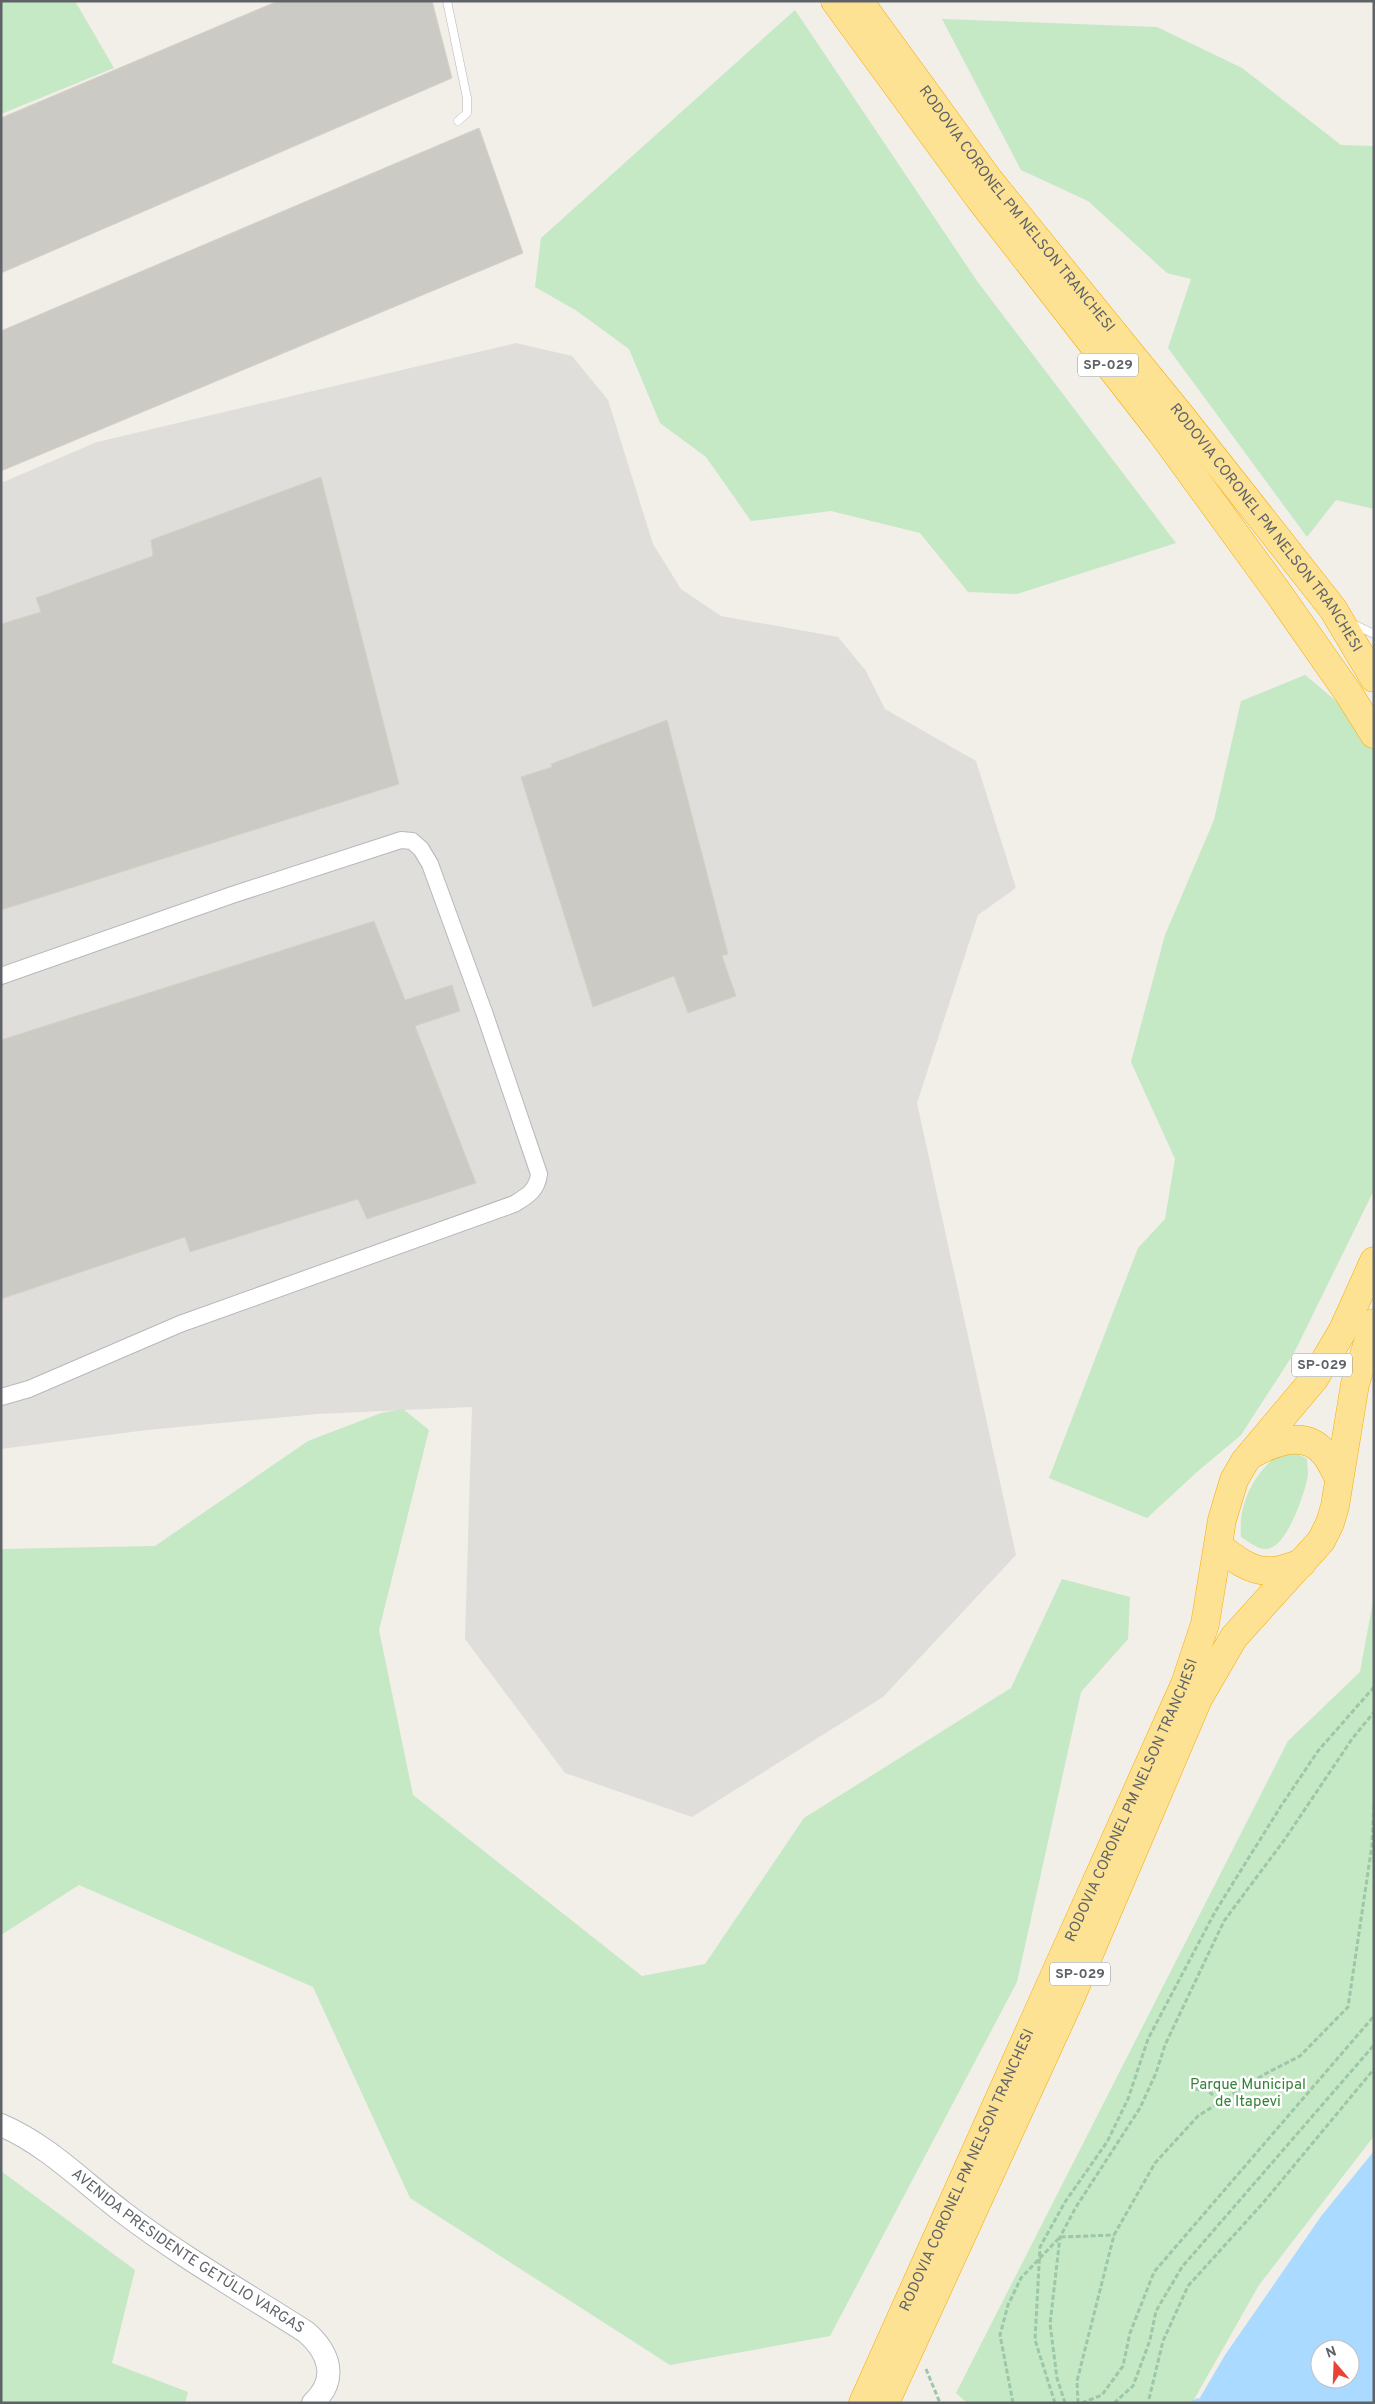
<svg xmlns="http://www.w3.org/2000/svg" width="1375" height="2404" viewBox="0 0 1375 2404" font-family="Overpass,sans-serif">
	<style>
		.industrial { fill: #e0deda }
		.green { fill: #c5e8c5 }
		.water { fill: #aadaff; fill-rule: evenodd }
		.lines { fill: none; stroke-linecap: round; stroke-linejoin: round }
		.stream { stroke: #aadaff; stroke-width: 5.5 }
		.building { fill: #cccac5; stroke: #d6d1c6 }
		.lane-casing { stroke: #b5b8bc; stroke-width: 9 }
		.street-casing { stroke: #b5b8bc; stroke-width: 18 }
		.secondary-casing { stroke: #b6babf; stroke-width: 24 }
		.highway-casing { stroke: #f9ab00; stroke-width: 29 }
		.path { stroke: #9cc7a9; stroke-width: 3; stroke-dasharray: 5 2.5; stroke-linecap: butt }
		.lane { stroke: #fff; stroke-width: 8 }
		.street { stroke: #fff; stroke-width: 16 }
		.secondary { stroke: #fff; stroke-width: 22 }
		.highway { stroke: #fde293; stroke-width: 28 }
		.labels { text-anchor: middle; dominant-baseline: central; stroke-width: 5; stroke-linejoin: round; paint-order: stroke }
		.shield { fill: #fff; stroke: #8f9295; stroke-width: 1 }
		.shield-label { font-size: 14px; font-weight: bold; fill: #5f6368 }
		.street-label { font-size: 15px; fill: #5f6368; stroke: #fff }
		.park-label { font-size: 15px; fill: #348238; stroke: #fff }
	</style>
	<rect width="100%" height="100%" fill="#f1efe8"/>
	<path class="industrial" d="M516 343 572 356 608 400 653 544 681 589 721 616 838 637 866 671 885 709 976 761 1016 888 978 915 917 1103 1016 1555 883 1697 692 1817 565 1773 465 1639 472 1407 317 1414 147 1430 1 1449V483L97 442Z"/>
	<path class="green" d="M1 1H75L114 68 1 114Z
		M795 10 977 281 1176 543 1017 594 968 592 920 533 831 511 751 521 706 457 660 423 629 349 577 311 535 287 541 238Z
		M942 19 1157 27 1242 68 1341 145 1374 146V509L1336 500 1307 537 1168 348 1191 279 1167 273 1088 201 1021 170Z
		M1305 675 1365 725 1374 745V1190L1294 1353 1241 1435 1197 1472 1147 1518 1049 1478 1138 1248 1165 1219 1175 1159 1131 1062 1165 935 1214 820 1241 701Z
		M403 1409 429 1430 379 1630 413 1795 642 1976 705 1964 804 1818 1011 1688 1062 1579 1130 1597 1128 1639 1081 1692 1017 1982 830 2336 670 2365 410 2198 313 1987 79 1885 1 1935V1549L155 1546 308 1441 381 1413Z
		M1283 1451 1296 1453 1307 1459C1307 1464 1308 1470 1308 1475 1305 1492 1287 1550 1265 1549 1256 1548 1249 1542 1241 1537 1238 1502 1255 1471 1283 1451Z
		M1374 1596V2136L1259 2285 1192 2403H967L956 2393 1288 1741 1360 1672Z
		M1 2171 135 2270 112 2363 188 2392 185 2403H1Z"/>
	<path class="water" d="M1374 2151V2403H1200L1198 2401 1225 2355 1322 2215ZM1320 2349H1350V2379H1320Z"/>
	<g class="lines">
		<path class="stream" d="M1194 2403 1198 2401"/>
	</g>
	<path class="building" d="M278 1H432L452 78 1 273V118Z
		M479 128 523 253 1 471V331Z
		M321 477 399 784 1 910V624L41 612 36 598 153 556 151 540Z
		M667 720 728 954 722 956 736 996 688 1013 674 976 593 1007 521 777 552 767 551 764Z
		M374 921 405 1000 452 985 460 1011 415 1026 476 1183 367 1219 358 1199 190 1252 185 1237 1 1299V1040Z"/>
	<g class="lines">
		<defs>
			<path id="lane" d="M447 1 467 98V113L458 121
				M1351 623 1374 634"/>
			<path id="street" d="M1 976 232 895 401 840 412 841 421 849 430 864 484 1012 539 1174C537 1191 527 1196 514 1204L180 1324 29 1389 1 1397"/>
			<g id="secondary">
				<path id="s1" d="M1 2125C48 2145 84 2183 124 2213 182 2257 245 2293 306 2332 329 2352 339 2379 313 2403"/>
			</g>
			<g id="highway">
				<path d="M835 1 979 198 1161 432 1279 594 1349 694 1374 734"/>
				<path id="s2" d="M859 1 989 180 1181 416 1333 609 1374 678"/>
				<path d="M1254 1453C1276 1441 1306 1430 1325 1454 1331 1461 1334 1470 1339 1478"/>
				<path d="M1219 1546C1233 1558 1251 1572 1271 1571 1281 1571 1292 1566 1302 1563"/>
				<path id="s3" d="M863 2403 1185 1684 1205 1624 1222 1520 1234 1480 1245 1461 1314 1379 1343 1330 1374 1261"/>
				<path d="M885 2403 1070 1999 1198 1699 1234 1637 1321 1541 1330 1523 1335 1506 1355 1384 1374 1323"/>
			</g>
		</defs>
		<use href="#lane" class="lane-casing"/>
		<use href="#street" class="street-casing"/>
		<use href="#secondary" class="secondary-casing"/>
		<use href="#highway" class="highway-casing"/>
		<path class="path" d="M1195 2089 1207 2090 1221 2102
			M926 2369 940 2403
			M1149 2399 1163 2341 1188 2286 1263 2203 1374 2069
			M1013 2403 1000 2335 1008 2305 1021 2278 1060 2237 1114 2235
			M1055 2403 1035 2340 1040 2247 1065 2202 1107 2142 1128 2099 1148 2039 1215 1912 1281 1806 1318 1751 1374 1687
			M1065 2403 1057 2378 1050 2324 1060 2237 1076 2207 1140 2108 1156 2073 1165 2045 1224 1921 1285 1839 1352 1739 1374 1712
			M1078 2403 1077 2381 1114 2235 1155 2163 1198 2116 1265 2074 1300 2056 1348 2007 1372 1845 1374 1802
			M1082 2403 1102 2395 1123 2366 1130 2333 1154 2272 1374 2016
			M1114 2403 1133 2386 1150 2340 1156 2311 1182 2267 1374 2045"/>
		<use href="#lane" class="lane"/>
		<use href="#street" class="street"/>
		<use href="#secondary" class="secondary"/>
		<use href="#highway" class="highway"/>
	</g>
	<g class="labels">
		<g class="shield">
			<rect x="1078" y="353.5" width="60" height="23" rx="4"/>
			<rect x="1292" y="1353.5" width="60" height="23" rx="4"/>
			<rect x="1050" y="1962.5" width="60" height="23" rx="4"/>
		</g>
		<g class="shield-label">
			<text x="1108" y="365">SP-029</text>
			<text x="1322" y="1365">SP-029</text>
			<text x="1080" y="1974">SP-029</text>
		</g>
		<g class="street-label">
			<text stroke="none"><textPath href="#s2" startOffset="261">RODOVIA CORONEL PM NELSON TRANCHESI</textPath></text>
			<text stroke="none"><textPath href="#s2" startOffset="666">RODOVIA CORONEL PM NELSON TRANCHESI</textPath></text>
			<text stroke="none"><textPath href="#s3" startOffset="660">RODOVIA CORONEL PM NELSON TRANCHESI</textPath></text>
			<text stroke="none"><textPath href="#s3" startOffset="255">RODOVIA CORONEL PM NELSON TRANCHESI</textPath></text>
			<text stroke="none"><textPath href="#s1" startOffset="226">AVENIDA PRESIDENTE GETÚLIO VARGAS</textPath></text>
		</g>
		<g class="park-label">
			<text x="1248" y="2085">Parque Municipal<tspan x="1248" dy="17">de Itapevi</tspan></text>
		</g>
	</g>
	<rect width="1375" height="2404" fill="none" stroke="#5f6368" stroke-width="5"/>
	<g transform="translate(1335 2364) rotate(341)"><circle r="24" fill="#ffffff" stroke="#bfc1c3"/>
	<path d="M0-4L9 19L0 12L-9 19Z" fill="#ea4335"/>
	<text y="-8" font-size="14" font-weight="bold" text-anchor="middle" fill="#5f6368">N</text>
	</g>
</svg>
